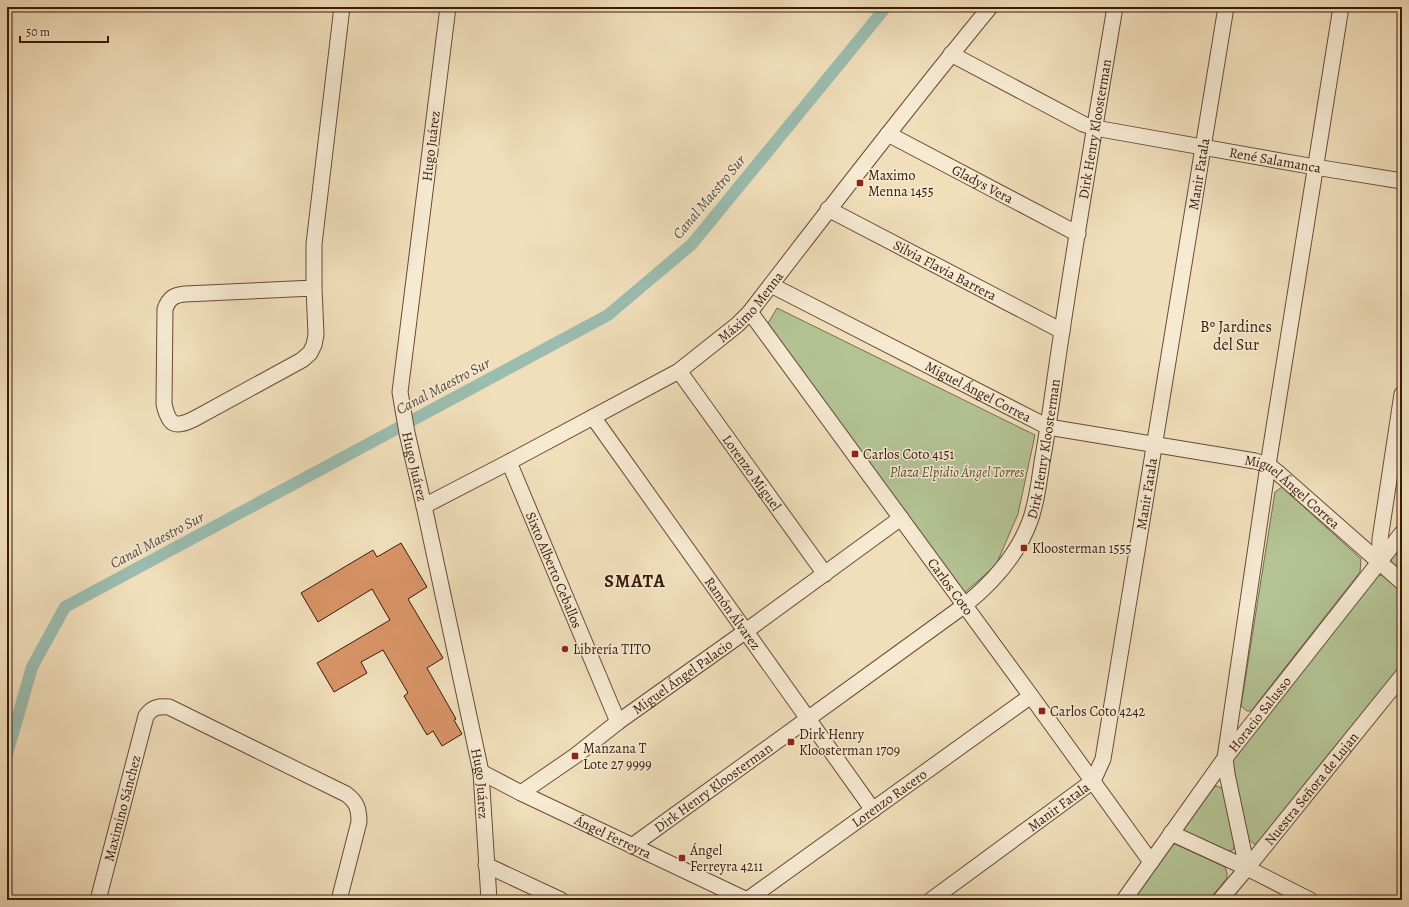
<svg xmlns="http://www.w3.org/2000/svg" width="1409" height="907" viewBox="0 0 1409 907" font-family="Alegreya,serif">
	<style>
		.green { fill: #b4c395; stroke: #766e50 }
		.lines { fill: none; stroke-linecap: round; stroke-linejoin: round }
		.canal { stroke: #9bbdb0; stroke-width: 12 }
		.building { fill: #d89467; stroke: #391a0a }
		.minor-casing { stroke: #674b36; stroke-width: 17 }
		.minor { stroke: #f6ead3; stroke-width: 15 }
		.poi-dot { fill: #8f2418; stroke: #f6ead3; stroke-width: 1.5 }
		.labels { text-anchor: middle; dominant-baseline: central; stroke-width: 3; stroke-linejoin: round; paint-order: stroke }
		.street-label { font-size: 14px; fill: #391a0a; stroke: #f6ead3 }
		.poi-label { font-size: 14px; fill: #391a0a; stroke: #f6ead3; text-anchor: start }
		.park-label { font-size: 14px; font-style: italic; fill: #5e4d34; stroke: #f6ead3 }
		.water-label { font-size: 15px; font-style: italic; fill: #564b3c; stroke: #f6ead3 }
		.quarter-label { font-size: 16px; fill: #391a0a; stroke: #f6ead3 }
		.district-label { font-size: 18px; font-weight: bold; letter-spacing: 1px; fill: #391a0a; stroke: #f6ead3 }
	</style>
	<rect width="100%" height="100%" fill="#f1dfbb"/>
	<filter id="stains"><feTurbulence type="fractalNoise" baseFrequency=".005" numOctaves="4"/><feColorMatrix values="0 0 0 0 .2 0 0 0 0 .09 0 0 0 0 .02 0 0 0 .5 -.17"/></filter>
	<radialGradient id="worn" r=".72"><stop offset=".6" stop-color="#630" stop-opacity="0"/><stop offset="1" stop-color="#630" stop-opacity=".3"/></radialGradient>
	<path class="green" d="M777 308 1035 435 1018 514 996 565 962 595 767 325Z
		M1282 487 1361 559 1360 572 1251 711H1247L1241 706 1275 492Z
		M1402 493V523L1398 529Z
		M1402 540V573L1391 562V555Z
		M1381 575 1386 576 1402 590V667L1263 842 1254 844 1248 839 1231 765 1232 758 1374 577Z
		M1217 786 1224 789 1236 842 1233 850 1225 853 1185 835 1182 830 1210 788Z
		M1170 844H1175L1225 867 1227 873V878L1209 900H1129Z"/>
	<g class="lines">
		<path class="canal" d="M7 754 32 667 65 607 608 315 692 244 886 7"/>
	</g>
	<path class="building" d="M401 543 427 587 408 599 443 658 427 668 456 719 454 720 462 734 442 746 433 731 427 735 404 696 408 693 383 650 361 662 367 673 334 692 317 663 390 620 372 589 318 622 301 593 373 550 377 557Z"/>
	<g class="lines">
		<defs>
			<g id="minor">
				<path id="s1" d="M448 7 400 392 407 433 424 506 481 772 489 900"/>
				<path id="s2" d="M951 54 1083 124 1095 128 1315 167 1402 181"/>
				<path id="s3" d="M888 134 1078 234"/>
				<path id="s4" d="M828 209 1062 331"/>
				<path id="s5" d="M771 285 1048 427 1255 461 1268 465 1277 472 1402 582"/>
				<path d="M314 288 185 294C174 295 169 298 165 309L164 404C169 426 175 428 194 419L302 360 310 353 314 345 316 335 314 288V244L342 7"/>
				<path id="s6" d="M750 312 1031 696 1151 862"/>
				<path id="s7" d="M679 371 825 574"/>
				<path id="s8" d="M593 417 873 810"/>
				<path id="s9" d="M509 462 618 722"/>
				<path id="s10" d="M424 506 509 462 679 371 737 325 750 312C829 209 908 107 990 7"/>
				<path d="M1379 562 1380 539 1402 394"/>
				<path id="s11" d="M481 772 521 793 747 900"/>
				<path id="s12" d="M521 793 575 756 618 722 746 631 901 518"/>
				<path d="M1171 833 1247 868 1310 900"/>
				<path id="s13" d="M632 846 965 605C992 583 1018 554 1030 521 1037 502 1039 482 1042 462 1050 419 1055 375 1062 331 1078 223 1097 115 1115 7"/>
				<path d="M486 865 561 900"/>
				<path d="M1247 868 1227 774 1225 758 1268 465 1341 7"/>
				<path id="s14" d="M98 900 146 716C152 707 159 706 169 707L346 794C357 802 359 809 359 822L339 900"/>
				<path id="s15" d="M747 900 1031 696"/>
				<path id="s16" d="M931 900 1093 781 1103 759 1226 7"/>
				<path id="s17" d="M1124 900 1225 758 1402 533"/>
				<path id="s18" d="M1220 900 1247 868 1402 676"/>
			</g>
		</defs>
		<use href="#minor" class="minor-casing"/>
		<use href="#minor" class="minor"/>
	</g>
	<g class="poi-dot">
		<rect x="856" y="179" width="8" height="8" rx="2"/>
		<rect x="851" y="450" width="8" height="8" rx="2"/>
		<rect x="1020" y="544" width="8" height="8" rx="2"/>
		<circle cx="565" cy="649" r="4"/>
		<rect x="1038" y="707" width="8" height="8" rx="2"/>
		<rect x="787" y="738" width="8" height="8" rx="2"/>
		<rect x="571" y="752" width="8" height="8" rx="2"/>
		<rect x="678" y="854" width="8" height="8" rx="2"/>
	</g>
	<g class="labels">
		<g class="street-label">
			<text stroke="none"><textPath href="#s13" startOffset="916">Dirk Henry Kloosterman</textPath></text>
			<text transform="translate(431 146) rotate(-83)">Hugo Juárez</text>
			<text stroke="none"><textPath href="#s2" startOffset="345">René Salamanca</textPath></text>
			<text stroke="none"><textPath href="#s16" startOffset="818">Manir Fatala</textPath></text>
			<text stroke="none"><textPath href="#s3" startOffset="107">Gladys Vera</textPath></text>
			<text stroke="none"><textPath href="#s4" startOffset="132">Silvia Flavia Barrera</textPath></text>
			<text stroke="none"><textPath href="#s10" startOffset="385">Máximo Menna</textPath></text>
			<text stroke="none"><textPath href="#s5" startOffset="233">Miguel Ángel Correa</textPath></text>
			<text stroke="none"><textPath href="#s13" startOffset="592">Dirk Henry Kloosterman</textPath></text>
			<text stroke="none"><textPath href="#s1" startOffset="464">Hugo Juárez</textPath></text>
			<text stroke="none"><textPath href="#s7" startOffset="125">Lorenzo Miguel</textPath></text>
			<text stroke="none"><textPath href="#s16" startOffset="494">Manir Fatala</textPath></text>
			<text stroke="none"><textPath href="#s5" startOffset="569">Miguel Ángel Correa</textPath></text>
			<text stroke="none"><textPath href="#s9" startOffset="117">Sixto Alberto Ceballos</textPath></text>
			<text stroke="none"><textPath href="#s6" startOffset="340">Carlos Coto</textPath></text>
			<text stroke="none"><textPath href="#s8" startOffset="241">Ramón Álvarez</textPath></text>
			<text stroke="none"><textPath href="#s12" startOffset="199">Miguel Ángel Palacio</textPath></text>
			<text stroke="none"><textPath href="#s17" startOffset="230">Horacio Salusso</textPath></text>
			<text stroke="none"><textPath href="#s1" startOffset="788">Hugo Juárez</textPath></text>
			<text stroke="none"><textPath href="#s13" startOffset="100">Dirk Henry Kloosterman</textPath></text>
			<text stroke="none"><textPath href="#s18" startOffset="144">Nuestra Señora de Lujan</textPath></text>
			<text stroke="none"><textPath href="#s15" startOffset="175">Lorenzo Racero</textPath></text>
			<text stroke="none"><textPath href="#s16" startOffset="158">Manir Fatala</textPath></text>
			<text stroke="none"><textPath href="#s14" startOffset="95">Maximino Sánchez</textPath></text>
			<text stroke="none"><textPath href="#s11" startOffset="147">Ángel Ferreyra</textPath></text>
		</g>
		<g class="poi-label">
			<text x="868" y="175">Maximo<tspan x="868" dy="16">Menna 1455</tspan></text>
			<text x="863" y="454">Carlos Coto 4151</text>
			<text x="1032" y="548">Kloosterman 1555</text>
			<text x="573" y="649">Librería TITO</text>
			<text x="1050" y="711">Carlos Coto 4242</text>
			<text x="799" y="734">Dirk Henry<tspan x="799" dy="16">Kloosterman 1709</tspan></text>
			<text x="583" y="748">Manzana T<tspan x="583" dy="16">Lote 27 9999</tspan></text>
			<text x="690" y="850">Ángel<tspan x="690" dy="16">Ferreyra 4211</tspan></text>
		</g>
		<g class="park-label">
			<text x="957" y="472">Plaza Elpidio Ángel Torres</text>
		</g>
		<g class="water-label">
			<text transform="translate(709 197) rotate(-50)">Canal Maestro Sur</text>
			<text transform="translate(443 386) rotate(-28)">Canal Maestro Sur</text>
			<text transform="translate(157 540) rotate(-28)">Canal Maestro Sur</text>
		</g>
		<g class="quarter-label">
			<text x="1236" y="327">Bº Jardines<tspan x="1236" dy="18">del Sur</tspan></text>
		</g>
		<g class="district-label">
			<text x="635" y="581">SMATA</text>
		</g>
	</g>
	<rect width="1409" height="907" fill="none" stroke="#f1dfbb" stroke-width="24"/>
	<rect x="8" y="8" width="1393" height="891" fill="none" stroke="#391a0a" stroke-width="2"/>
	<rect x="12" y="12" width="1385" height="883" fill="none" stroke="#391a0a"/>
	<path d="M20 36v6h88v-6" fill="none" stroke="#391a0a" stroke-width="2"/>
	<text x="26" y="36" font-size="12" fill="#391a0a" stroke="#f6ead3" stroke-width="3" paint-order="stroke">50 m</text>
	<rect width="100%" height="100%" filter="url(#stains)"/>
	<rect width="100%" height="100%" fill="url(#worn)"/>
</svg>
